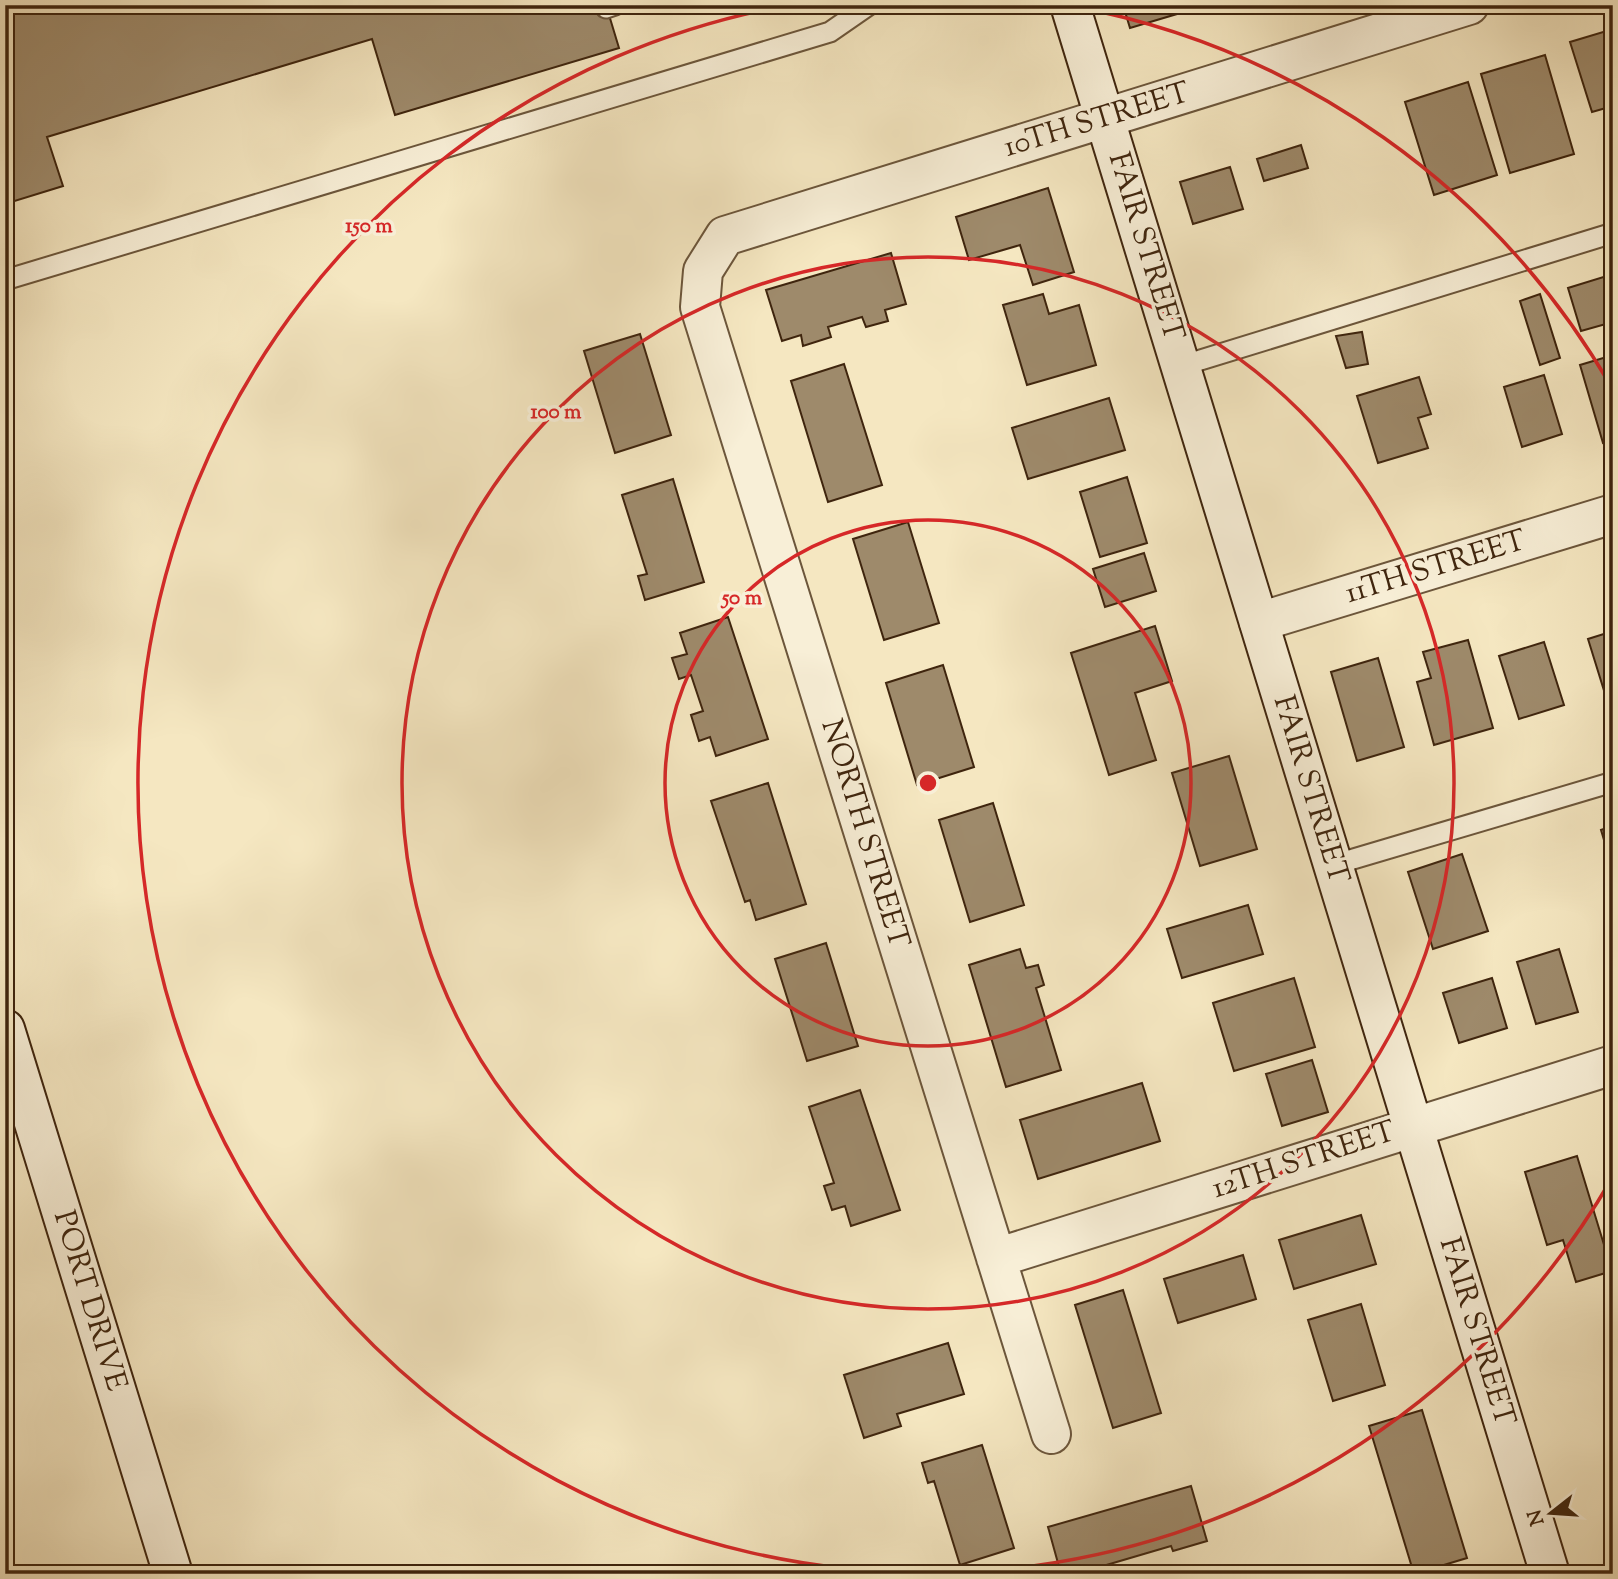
<svg xmlns="http://www.w3.org/2000/svg" width="1618" height="1579" viewBox="0 0 1618 1579" font-family="'Sorts Mill Goudy',serif">
	<style>
		.building { fill: #9e8a6b; stroke: #3f250e; stroke-width: 2 }
		.lines { fill: none; stroke-linecap: round; stroke-linejoin: round }
		.lane-casing { stroke: #6c563b; stroke-width: 23 }
		.street-casing { stroke: #6c563b; stroke-width: 42 }
		.secondary-casing { stroke: #3f250e; stroke-width: 42 }
		.lane { stroke: #f8efd7; stroke-width: 19 }
		.street { stroke: #f8efd7; stroke-width: 38 }
		.secondary { stroke: #f8efd7; stroke-width: 38 }
		.ring { fill: none; stroke: #d62828; stroke-width: 3.5 }
		.labels { text-anchor: middle; dominant-baseline: central; stroke-width: 7; stroke-linejoin: round; paint-order: stroke }
		.street-label { font-size: 30px; fill: #3f250e; stroke: #f8efd7 }
		.centre { fill: #d62828; stroke: #f8efd7; stroke-width: 3.5 }
		.ring-label { font-size: 21px; text-anchor: middle; font-weight: bold; fill: #d62828; stroke: #f8efd7; stroke-width: 7; stroke-linejoin: round; paint-order: stroke }
	</style>
	<rect width="100%" height="100%" fill="#f5e7c1"/>
	<filter id="stains"><feTurbulence type="fractalNoise" baseFrequency=".00286" numOctaves="4"/><feColorMatrix values="0 0 0 0 .2 0 0 0 0 .09 0 0 0 0 .02 0 0 0 .5 -.17"/></filter>
	<radialGradient id="worn" r=".72"><stop offset=".6" stop-color="#630" stop-opacity="0"/><stop offset="1" stop-color="#630" stop-opacity=".3"/></radialGradient>
	<path class="building" d="M5 5H606L619 48 395 115 372 39 47 137 63 186 5 204Z
		M1123 5H1174L1177 14 1130 28Z
		M1613 29V106L1592 112 1570 42Z
		M1545 55 1574 154 1510 173 1481 74Z
		M1468 82 1497 175 1434 195 1405 102Z
		M1301 145 1308 168 1264 181 1257 159Z
		M1230 167 1243 209 1193 224 1180 182Z
		M1048 188 1074 272 1033 285 1020 245 969 260 956 217Z
		M891 253 906 304 885 310 888 321 866 327 862 317 828 327 831 337 803 346 801 335 782 341 766 290Z
		M1613 274V322L1581 331 1568 288Z
		M1043 294 1049 314 1079 305 1096 365 1027 385 1003 305Z
		M1540 294 1560 358 1540 365 1520 301Z
		M1362 332 1368 364 1346 368 1336 336Z
		M640 334 671 435 615 453 584 351Z
		M1613 355V440L1603 443 1580 365Z
		M844 364 882 485 828 502 791 381Z
		M1544 375 1562 434 1522 447 1504 387Z
		M1419 377 1431 414 1418 418 1428 448 1378 463 1357 396Z
		M1109 398 1125 450 1028 479 1012 428Z
		M1127 477 1147 543 1100 557 1080 492Z
		M673 479 704 582 645 600 638 576 647 574 622 495Z
		M908 522 939 623 884 640 853 539Z
		M1144 553 1156 591 1105 607 1093 569Z
		M728 617 768 739 716 756 710 737 699 741 691 715 703 711 691 675 679 679 672 658 687 654 680 633Z
		M1155 626 1172 681 1135 693 1156 760 1109 775 1071 653Z
		M1613 631V695L1606 697 1588 639Z
		M1468 640 1493 728 1434 745 1417 682 1431 678 1423 652Z
		M1544 642 1564 705 1519 719 1499 656Z
		M1378 658 1404 747 1357 761 1331 672Z
		M943 665 974 767 917 785 886 683Z
		M1229 756 1257 849 1200 866 1172 773Z
		M768 783 806 904 756 920 750 900 745 902 711 801Z
		M993 803 1024 905 970 922 939 820Z
		M1613 826V867H1612L1601 830Z
		M1462 854 1488 931 1433 949 1408 872Z
		M1248 905 1263 954 1182 978 1167 929Z
		M826 943 858 1046 807 1061 775 959Z
		M1613 946V970L1606 948Z
		M1020 949 1026 968 1038 965 1044 985 1036 988 1061 1070 1006 1087 969 965Z
		M1559 949 1578 1012 1536 1024 1517 962Z
		M1294 978 1315 1047 1234 1071 1213 1003Z
		M1492 978 1507 1028 1459 1043 1443 993Z
		M1312 1060 1328 1112 1282 1126 1266 1074Z
		M1142 1083 1160 1141 1038 1179 1020 1120Z
		M860 1090 900 1210 851 1226 845 1206 832 1210 824 1186 834 1183 809 1107Z
		M1577 1156 1612 1271 1576 1282 1563 1240 1547 1245 1525 1172Z
		M1361 1215 1376 1264 1294 1289 1279 1240Z
		M1243 1255 1256 1299 1178 1323 1164 1279Z
		M1123 1290 1161 1413 1113 1428 1075 1305Z
		M1361 1304 1385 1385 1333 1401 1308 1320Z
		M948 1343 964 1394 897 1414 901 1426 864 1438 844 1375Z
		M1422 1410 1467 1558 1414 1574 1369 1426Z
		M982 1445 1014 1548 960 1565 934 1481 928 1483 922 1463Z
		M1191 1486 1207 1541 1173 1551 1171 1546 1103 1566 1105 1574H1061L1048 1527Z"/>
	<g class="lines">
		<defs>
			<path id="lane" d="M606 8 615 5
				M5 280 830 32 869 5
				M1181 366 1613 233
				M1333 865 1613 782"/>
			<path id="street" d="M1259 622 1613 514
				M996 1258 1613 1065
				M1051 1434 700 307 703 271 725 236 1469 5"/>
			<path id="secondary" d="M1070 5 1550 1574
				M5 1029 173 1574"/>
		</defs>
		<use href="#lane" class="lane-casing"/>
		<use href="#street" class="street-casing"/>
		<use href="#secondary" class="secondary-casing"/>
		<use href="#lane" class="lane"/>
		<use href="#street" class="street"/>
		<use href="#secondary" class="secondary"/>
	</g>
	<g class="ring">
		<circle cx="928" cy="783" r="263"/>
		<circle cx="928" cy="783" r="526"/>
		<path d="M1612 1178A790 790 0 1 1 784 6M1072 6A790 790 0 0 1 1612 388"/>
	</g>
	<g class="labels">
		<g class="street-label">
			<text transform="translate(1097 121) rotate(-17)">10TH STREET</text>
			<text transform="translate(1145 247) rotate(73)">FAIR STREET</text>
			<text transform="translate(1436 568) rotate(-17)">11TH STREET</text>
			<text transform="translate(1310 790) rotate(73)">FAIR STREET</text>
			<text transform="translate(864 834) rotate(73)">NORTH STREET</text>
			<text transform="translate(1304 1161) rotate(-18)">12TH STREET</text>
			<text transform="translate(89 1301) rotate(73)">PORT DRIVE</text>
			<text transform="translate(1476 1332) rotate(73)">FAIR STREET</text>
		</g>
	</g>
	<circle cx="928" cy="783" r="10" class="centre"/>
	<g class="ring-label">
		<text x="369" y="232">150 m</text>
		<text x="556" y="418">100 m</text>
		<text x="742" y="604">50 m</text>
	</g>
	<rect width="1618" height="1579" fill="none" stroke="#f5e7c1" stroke-width="28"/>
	<rect x="7" y="7" width="1604" height="1565" fill="none" stroke="#3f250e" stroke-width="3.5"/>
	<rect x="14" y="14" width="1590" height="1551" fill="none" stroke="#3f250e" stroke-width="2"/>
	<g transform="translate(1551 1513) rotate(253)" stroke="#f8efd7" stroke-width="5" paint-order="stroke">
	<path d="M0-5L12 26L0 18L-12 26Z" fill="#3f250e"/>
	<text y="-10" font-size="19" font-weight="bold" text-anchor="middle" fill="#3f250e">N</text>
	</g>
	<rect width="100%" height="100%" filter="url(#stains)"/>
	<rect width="100%" height="100%" fill="url(#worn)"/>
</svg>
